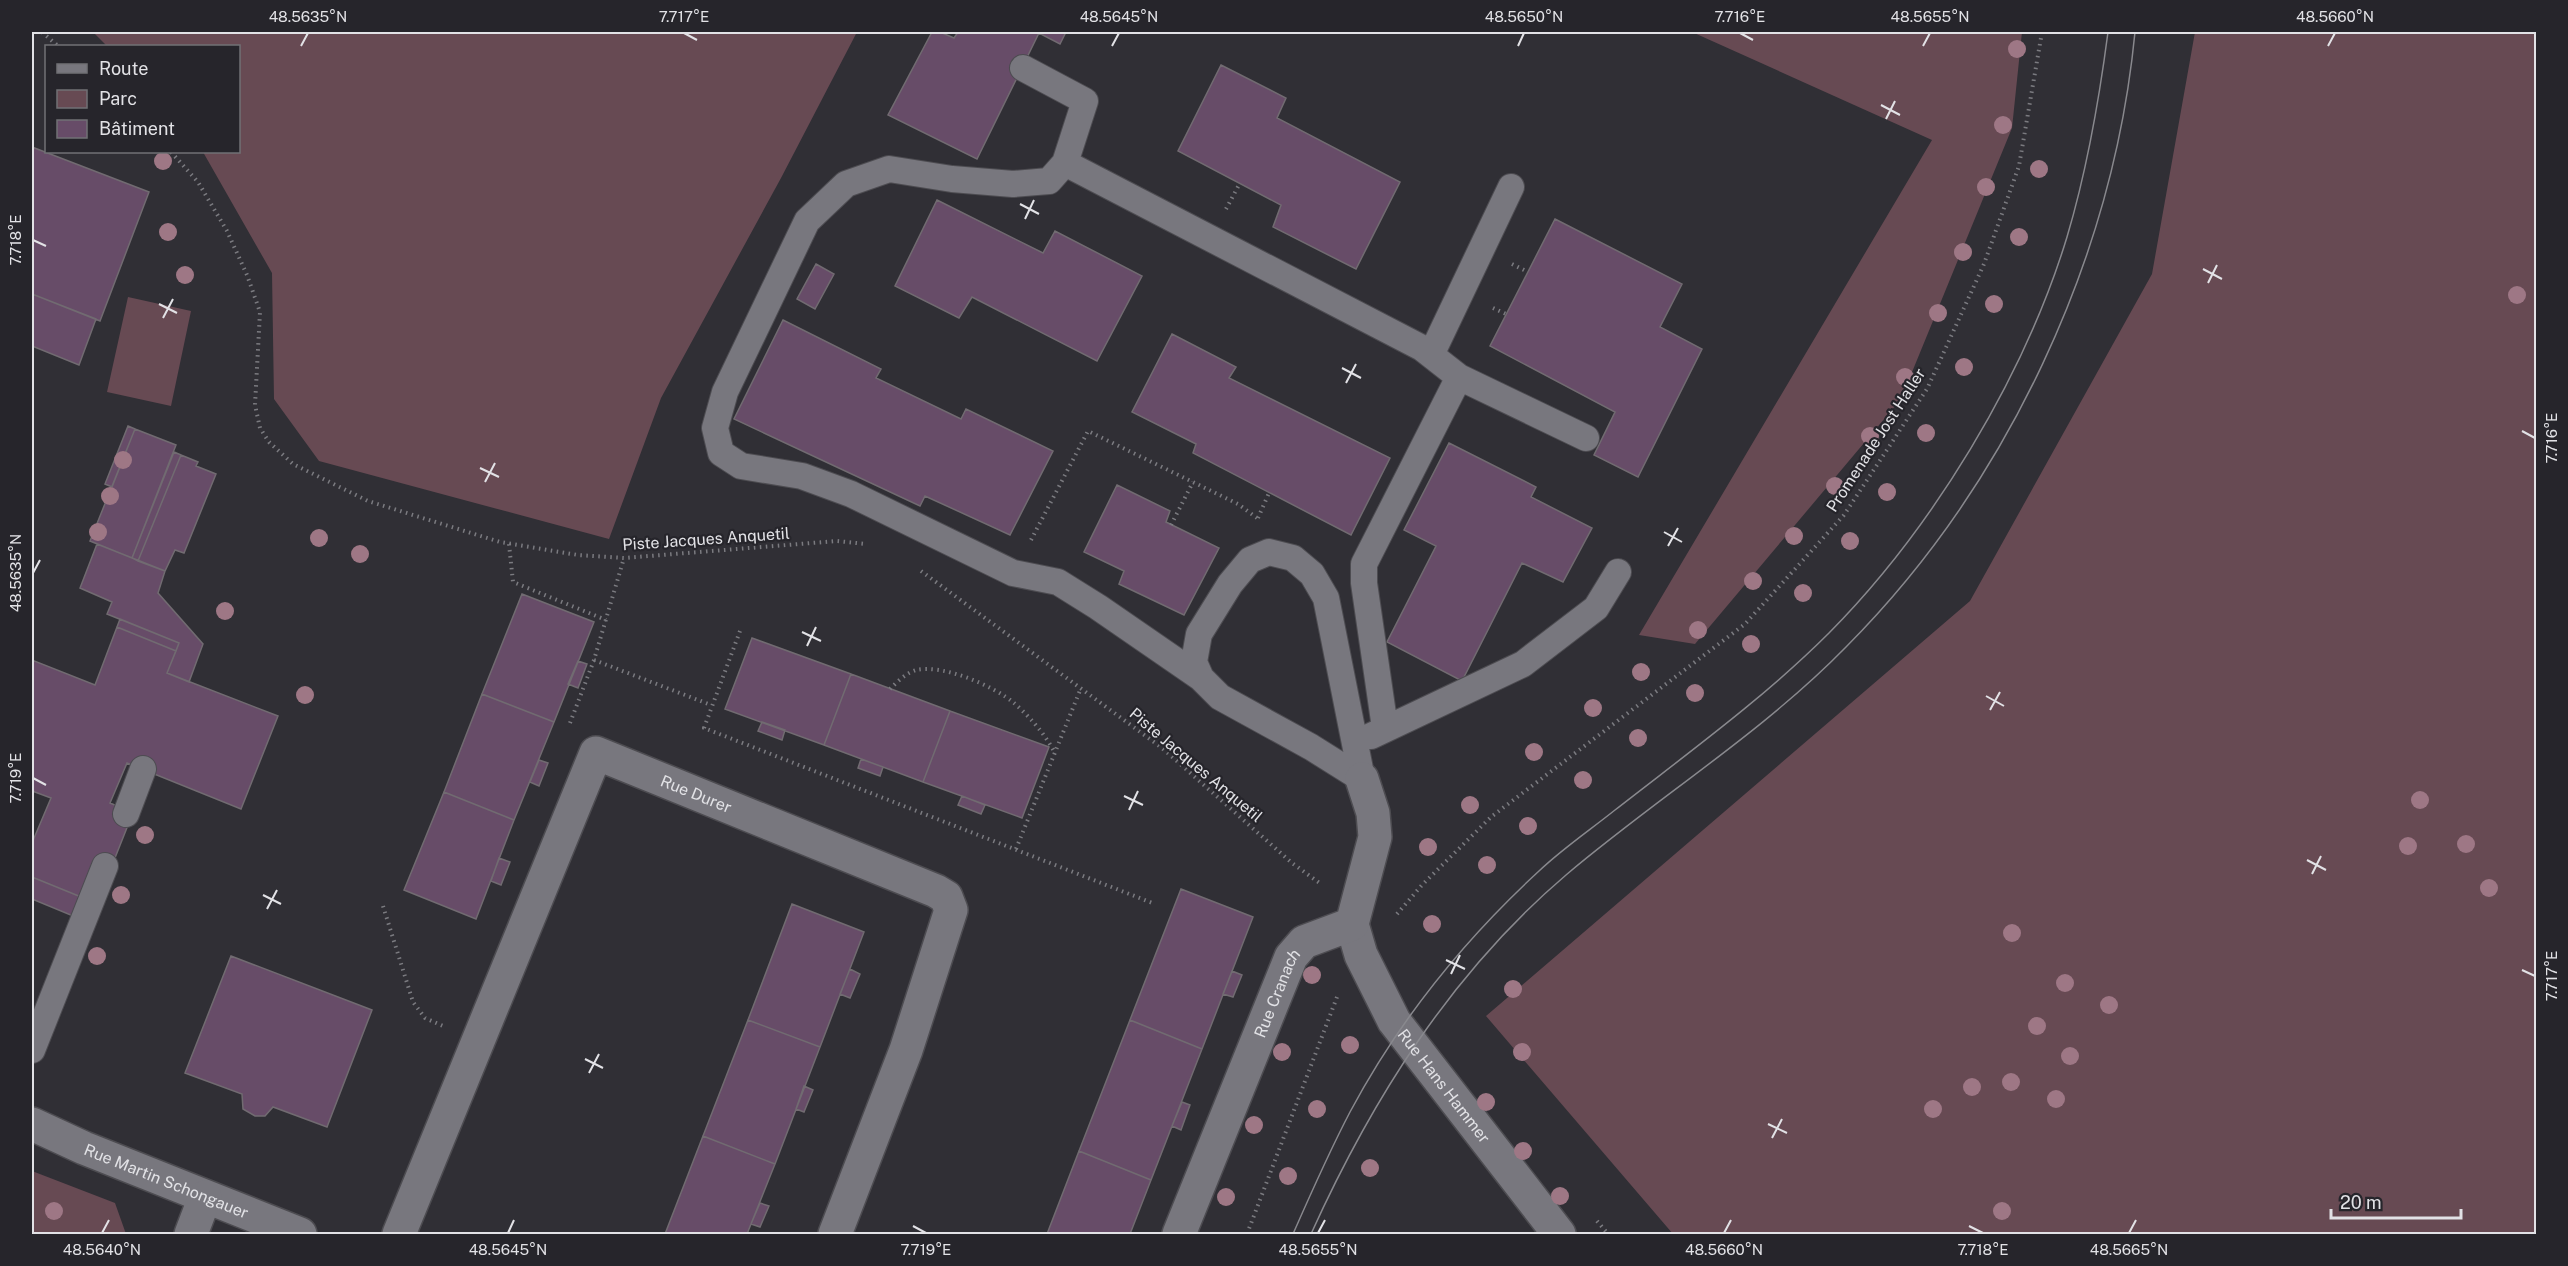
<svg xmlns="http://www.w3.org/2000/svg" width="2568" height="1266" viewBox="0 0 2568 1266" font-family="'Public Sans',sans-serif">
	<style>
		.green { fill: #674a53 }
		.building { fill: #674c68; stroke: #716b71; stroke-width: 1.5 }
		.lines { fill: none; stroke-linecap: round; stroke-linejoin: round }
		.service-casing { stroke: #4d4c51; stroke-width: 28 }
		.minor-casing { stroke: #4d4c51; stroke-width: 36 }
		.path { stroke: #7b7b80; stroke-width: 4; stroke-dasharray: 1.5 4.5; stroke-linecap: butt }
		.service { stroke: #78777e; stroke-width: 26 }
		.minor { stroke: #78777e; stroke-width: 33 }
		.tram { stroke: #89898e; stroke-width: 1.5 }
		.tree { fill: #9e7785 }
		.ticks { fill: none; stroke: #e2e2e6; stroke-width: 2 }
		.labels { text-anchor: middle; dominant-baseline: central; stroke-width: 4.5; stroke-linejoin: round; paint-order: stroke }
		.street-label { font-size: 16px; fill: #e2e2e6; stroke: #26252b }
		.neatline { fill: none; stroke: #e2e2e6; stroke-width: 2 }
		.ticks-label { font-size: 15px; text-anchor: middle; fill: #e2e2e6 }
	</style>
	<rect width="100%" height="100%" fill="#302f35"/>
	<path class="green" d="M93 32H857L781 178 661 398 609 539 319 461 274 399 272 273 203 152H238V46H107Z
		M1692 32H2022L2012 128 1901 399 1695 644 1639 635 1932 140Z
		M2195 32H2536V1234H1673L1486 1016 1970 601 2152 274Z
		M128 297 191 311 171 406 107 392Z
		M32 1171 115 1203 126 1234H32Z"/>
	<path class="building" d="M932 32H940L954 38 958 32H1066L1060 44 1039 33 977 159 888 115Z
		M1221 65 1286 98 1277 118 1400 182 1356 269 1273 227 1281 205 1178 151Z
		M32 147 149 192 100 321 32 294Z
		M937 200 1043 253 1055 231 1142 276 1097 361 972 297 959 318 895 286Z
		M1555 219 1682 284 1660 327 1702 349 1638 477 1594 455 1615 412 1490 346Z
		M816 264 834 274 815 309 797 299Z
		M32 294 96 319 79 365 32 346Z
		M783 320 881 369 876 378 961 419 966 409 1053 451 1010 535 925 496 920 506 734 419Z
		M1172 334 1236 367 1229 378 1390 458 1351 535 1193 453 1196 444 1132 412Z
		M128 426 135 429 112 487 105 484Z
		M135 429 176 445 132 558 90 541Z
		M1449 443 1536 487 1531 497 1592 528 1563 582 1522 563 1462 681 1387 642 1436 546 1404 530Z
		M174 452 181 455 138 561 132 558Z
		M181 455 198 462 196 466 216 474 184 553 175 550 165 571 138 561Z
		M1117 485 1170 511 1166 522 1219 548 1184 615 1119 584 1124 571 1084 552Z
		M97 544 165 571 158 593 203 644 189 682 167 673 179 643 107 614 112 602 80 588Z
		M522 594 594 622 554 722 482 694Z
		M120 619 179 643 176 651 117 627Z
		M117 627 176 651 167 673 278 716 241 809 127 763 110 803 122 808 130 820 113 863 86 899 32 877V843L51 798 32 791V660L95 685Z
		M752 638 851 674 824 745 725 709Z
		M578 661 587 664 578 688 568 684Z
		M851 674 950 711 923 782 824 745Z
		M482 694 554 722 514 820 444 792Z
		M950 711 1049 747 1022 818 923 782Z
		M762 722 785 730 782 740 758 731Z
		M861 759 883 767 880 776 858 768Z
		M539 760 548 763 539 786 530 782Z
		M444 792 514 820 476 919 404 890Z
		M962 796 985 805 981 814 958 805Z
		M499 858 510 862 501 885 491 881Z
		M32 877 86 899 78 918 32 899Z
		M1181 889 1253 917 1202 1049 1130 1020Z
		M792 904 864 932 820 1047 748 1020Z
		M231 956 372 1010 327 1127 273 1107 265 1116H255L243 1109 242 1094 185 1073Z
		M850 969 860 974 850 998 840 994Z
		M1232 971 1242 975 1233 997 1223 994Z
		M748 1020 820 1047 775 1164 703 1136Z
		M1130 1020 1202 1049 1151 1180 1079 1151Z
		M804 1086 813 1090 804 1112 796 1109Z
		M1182 1102 1190 1105 1181 1130 1172 1126Z
		M703 1136 775 1164 747 1234H665Z
		M1079 1151 1151 1180 1130 1234H1047Z
		M760 1203 769 1206 760 1227 751 1224Z"/>
	<g class="lines">
		<defs>
			<path id="service" d="M1023 68 1085 101 1065 163 1049 181 1013 184 952 179 889 169 846 184 807 221 725 392 715 428 721 453 741 466 802 476 851 494 1013 573 1058 582 1098 607 1201 678
				M1065 163 1422 348 1459 377 1586 438
				M1431 355 1511 187
				M1269 552 1293 558 1312 574 1326 598 1362 779 1311 747 1220 697 1201 678 1194 662 1199 634 1230 584 1250 560Z
				M1385 728 1364 583V564L1459 377
				M1371 736 1523 664 1596 608 1618 572
				M126 814 143 769
				M32 1050 105 866"/>
			<g id="minor">
				<path id="s1" d="M1352 924 1361 955 1394 1021 1559 1234"/>
				<path id="s2" d="M32 1124 84 1148 300 1234"/>
				<path d="M191 1234 205 1197"/>
				<path id="s3" d="M399 1234 596 753 936 891 946 897 951 910 906 1050 835 1234"/>
				<path id="s4" d="M1179 1234 1291 957 1304 942 1352 924 1375 837 1373 813 1362 779"/>
			</g>
		</defs>
		<use href="#service" class="service-casing"/>
		<use href="#minor" class="minor-casing"/>
		<path class="path" d="M42 32 58 46
			M171 152 198 182 227 231 247 275 260 312 255 405 260 428 269 442 293 464 368 501 500 542 578 555 624 558 837 541 866 544
			M1226 209 1240 183
			M1512 264 1528 272
			M1493 308 1506 314
			M1258 518 1269 493
			M1171 525 1193 482
			M1031 540 1088 431 1238 504 1257 518
			M509 544 513 582 606 620
			M921 571 1162 748 1292 863 1321 884
			M740 631 704 728 1155 904
			M594 660 711 705
			M890 689C897 682 906 673 916 670 943 664 994 686 1014 703 1030 717 1045 734 1055 753
			M570 723 594 660 624 558
			M1016 849 1081 688
			M383 906 413 1002 425 1018 443 1026
			M1397 914 1422 885 1491 817 1745 624 1844 515 1927 389 1984 264 2019 166 2042 32
			M1597 1221 1608 1234
			M1247 1234 1337 997"/>
		<use href="#service" class="service"/>
		<use href="#minor" class="minor"/>
		<path class="tram" d="M1293 1234C1311 1193 1329 1152 1350 1112 1398 1022 1464 940 1539 871 1562 849 1590 830 1615 810 1688 753 1764 698 1829 633 1932 529 2024 378 2067 237 2087 170 2099 101 2108 32
			M1311 1234C1372 1099 1452 972 1566 875 1658 797 1762 733 1846 647 2007 485 2113 259 2135 32"/>
	</g>
	<g class="tree">
		<circle cx="2017" cy="49" r="9"/>
		<circle cx="2003" cy="125" r="9"/>
		<circle cx="163" cy="161" r="9"/>
		<circle cx="2039" cy="169" r="9"/>
		<circle cx="1986" cy="187" r="9"/>
		<circle cx="168" cy="232" r="9"/>
		<circle cx="2019" cy="237" r="9"/>
		<circle cx="1963" cy="252" r="9"/>
		<circle cx="185" cy="275" r="9"/>
		<circle cx="2517" cy="295" r="9"/>
		<circle cx="1994" cy="304" r="9"/>
		<circle cx="1938" cy="313" r="9"/>
		<circle cx="1964" cy="367" r="9"/>
		<circle cx="1905" cy="377" r="9"/>
		<circle cx="1926" cy="433" r="9"/>
		<circle cx="1870" cy="436" r="9"/>
		<circle cx="123" cy="460" r="9"/>
		<circle cx="1835" cy="486" r="9"/>
		<circle cx="1887" cy="492" r="9"/>
		<circle cx="110" cy="496" r="9"/>
		<circle cx="98" cy="532" r="9"/>
		<circle cx="1794" cy="536" r="9"/>
		<circle cx="319" cy="538" r="9"/>
		<circle cx="1850" cy="541" r="9"/>
		<circle cx="360" cy="554" r="9"/>
		<circle cx="1753" cy="581" r="9"/>
		<circle cx="1803" cy="593" r="9"/>
		<circle cx="225" cy="611" r="9"/>
		<circle cx="1698" cy="630" r="9"/>
		<circle cx="1751" cy="644" r="9"/>
		<circle cx="1641" cy="672" r="9"/>
		<circle cx="1695" cy="693" r="9"/>
		<circle cx="305" cy="695" r="9"/>
		<circle cx="1593" cy="708" r="9"/>
		<circle cx="1638" cy="738" r="9"/>
		<circle cx="1534" cy="752" r="9"/>
		<circle cx="1583" cy="780" r="9"/>
		<circle cx="2420" cy="800" r="9"/>
		<circle cx="1470" cy="805" r="9"/>
		<circle cx="1528" cy="826" r="9"/>
		<circle cx="145" cy="835" r="9"/>
		<circle cx="2466" cy="844" r="9"/>
		<circle cx="2408" cy="846" r="9"/>
		<circle cx="1428" cy="847" r="9"/>
		<circle cx="1487" cy="865" r="9"/>
		<circle cx="2489" cy="888" r="9"/>
		<circle cx="121" cy="895" r="9"/>
		<circle cx="1432" cy="924" r="9"/>
		<circle cx="2012" cy="933" r="9"/>
		<circle cx="97" cy="956" r="9"/>
		<circle cx="1312" cy="975" r="9"/>
		<circle cx="2065" cy="983" r="9"/>
		<circle cx="1513" cy="989" r="9"/>
		<circle cx="2109" cy="1005" r="9"/>
		<circle cx="2037" cy="1026" r="9"/>
		<circle cx="1350" cy="1045" r="9"/>
		<circle cx="1282" cy="1052" r="9"/>
		<circle cx="1522" cy="1052" r="9"/>
		<circle cx="2070" cy="1056" r="9"/>
		<circle cx="2011" cy="1082" r="9"/>
		<circle cx="1972" cy="1087" r="9"/>
		<circle cx="2056" cy="1099" r="9"/>
		<circle cx="1486" cy="1102" r="9"/>
		<circle cx="1317" cy="1109" r="9"/>
		<circle cx="1933" cy="1109" r="9"/>
		<circle cx="1254" cy="1125" r="9"/>
		<circle cx="1523" cy="1151" r="9"/>
		<circle cx="1370" cy="1168" r="9"/>
		<circle cx="1288" cy="1176" r="9"/>
		<circle cx="1560" cy="1196" r="9"/>
		<circle cx="1226" cy="1197" r="9"/>
		<circle cx="54" cy="1211" r="9"/>
		<circle cx="2002" cy="1211" r="9"/>
	</g>
	<path class="ticks" d="M684 33 697 40M1740 33 1753 40M301 46 308 33M1112 46 1119 33M1518 46 1524 33M1923 46 1930 33M2328 46 2335 33M1881 105 1900 115M1886 119 1895 101M1020 204 1039 214M1025 219 1034 200M33 240 46 246M2203 269 2222 279M2208 283 2217 265M159 304 177 313M163 318 173 299M1342 368 1361 378M1346 383 1356 364M2522 431 2535 438M480 468 499 477M485 482 495 463M1664 532 1682 542M1668 546 1678 528M33 573 40 560M802 632 821 641M807 646 816 627M1986 696 2004 706M1990 710 2000 692M33 778 46 785M1124 796 1143 805M1129 810 1138 791M2307 860 2326 870M2312 874 2321 856M263 895 281 904M267 909 277 890M1446 960 1465 969M2522 970 2535 976M1451 974 1460 955M585 1059 603 1068M589 1073 599 1054M1768 1124 1787 1133M1772 1138 1782 1119M913 1226 926 1233M1969 1226 1983 1233M102 1233 109 1220M508 1233 514 1220M1318 1233 1325 1220M1724 1233 1731 1220M2129 1233 2136 1220"/>
	<g class="labels">
		<g class="street-label">
			<text transform="translate(1876 440) rotate(-57)">Promenade Jost Haller</text>
			<text transform="translate(706 539) rotate(-4)">Piste Jacques Anquetil</text>
			<text transform="translate(1196 765) rotate(40)">Piste Jacques Anquetil</text>
			<text stroke="none"><textPath href="#s3" startOffset="628">Rue Durer</textPath></text>
			<text stroke="none"><textPath href="#s4" startOffset="260">Rue Cranach</textPath></text>
			<text stroke="none"><textPath href="#s1" startOffset="188">Rue Hans Hammer</textPath></text>
			<text stroke="none"><textPath href="#s2" startOffset="146">Rue Martin Schongauer</textPath></text>
		</g>
	</g>
	<rect width="2568" height="1266" fill="none" stroke="#26252b" stroke-width="66"/>
	<rect x="45" y="45" width="195" height="108" fill="#26252b" stroke="#717176" stroke-width="1.5"/>
	<rect x="57" y="64" width="30" height="9" fill="#78777e" stroke="#717176" stroke-width="1.5"/>
	<text x="99" y="75" font-size="18" fill="#e2e2e6">Route</text>
	<rect x="57" y="90" width="30" height="18" fill="#674a53" stroke="#717176" stroke-width="1.5"/>
	<text x="99" y="105" font-size="18" fill="#e2e2e6">Parc</text>
	<rect x="57" y="120" width="30" height="18" fill="#674c68" stroke="#717176" stroke-width="1.5"/>
	<text x="99" y="135" font-size="18" fill="#e2e2e6">Bâtiment</text>
	<path d="M2331 1209v9h130v-9" fill="none" stroke="#e2e2e6" stroke-width="3"/>
	<text x="2340" y="1209" font-size="18" fill="#e2e2e6" stroke="#26252b" stroke-width="4.5" paint-order="stroke">20 m</text>
	<rect x="33" y="33" width="2502" height="1200" class="neatline"/>
	<g class="ticks-label">
		<text x="308" y="22">48.5635°N</text>
		<text x="684" y="22">7.717°E</text>
		<text x="1119" y="22">48.5645°N</text>
		<text x="1524" y="22">48.5650°N</text>
		<text x="1740" y="22">7.716°E</text>
		<text x="1930" y="22">48.5655°N</text>
		<text x="2335" y="22">48.5660°N</text>
		<text transform="translate(16 240) rotate(-90)" y="5">7.718°E</text>
		<text transform="translate(2552 438) rotate(-90)" y="5">7.716°E</text>
		<text transform="translate(16 573) rotate(-90)" y="5">48.5635°N</text>
		<text transform="translate(16 778) rotate(-90)" y="5">7.719°E</text>
		<text transform="translate(2552 976) rotate(-90)" y="5">7.717°E</text>
		<text x="102" y="1255">48.5640°N</text>
		<text x="508" y="1255">48.5645°N</text>
		<text x="926" y="1255">7.719°E</text>
		<text x="1318" y="1255">48.5655°N</text>
		<text x="1724" y="1255">48.5660°N</text>
		<text x="1983" y="1255">7.718°E</text>
		<text x="2129" y="1255">48.5665°N</text>
	</g>
</svg>
